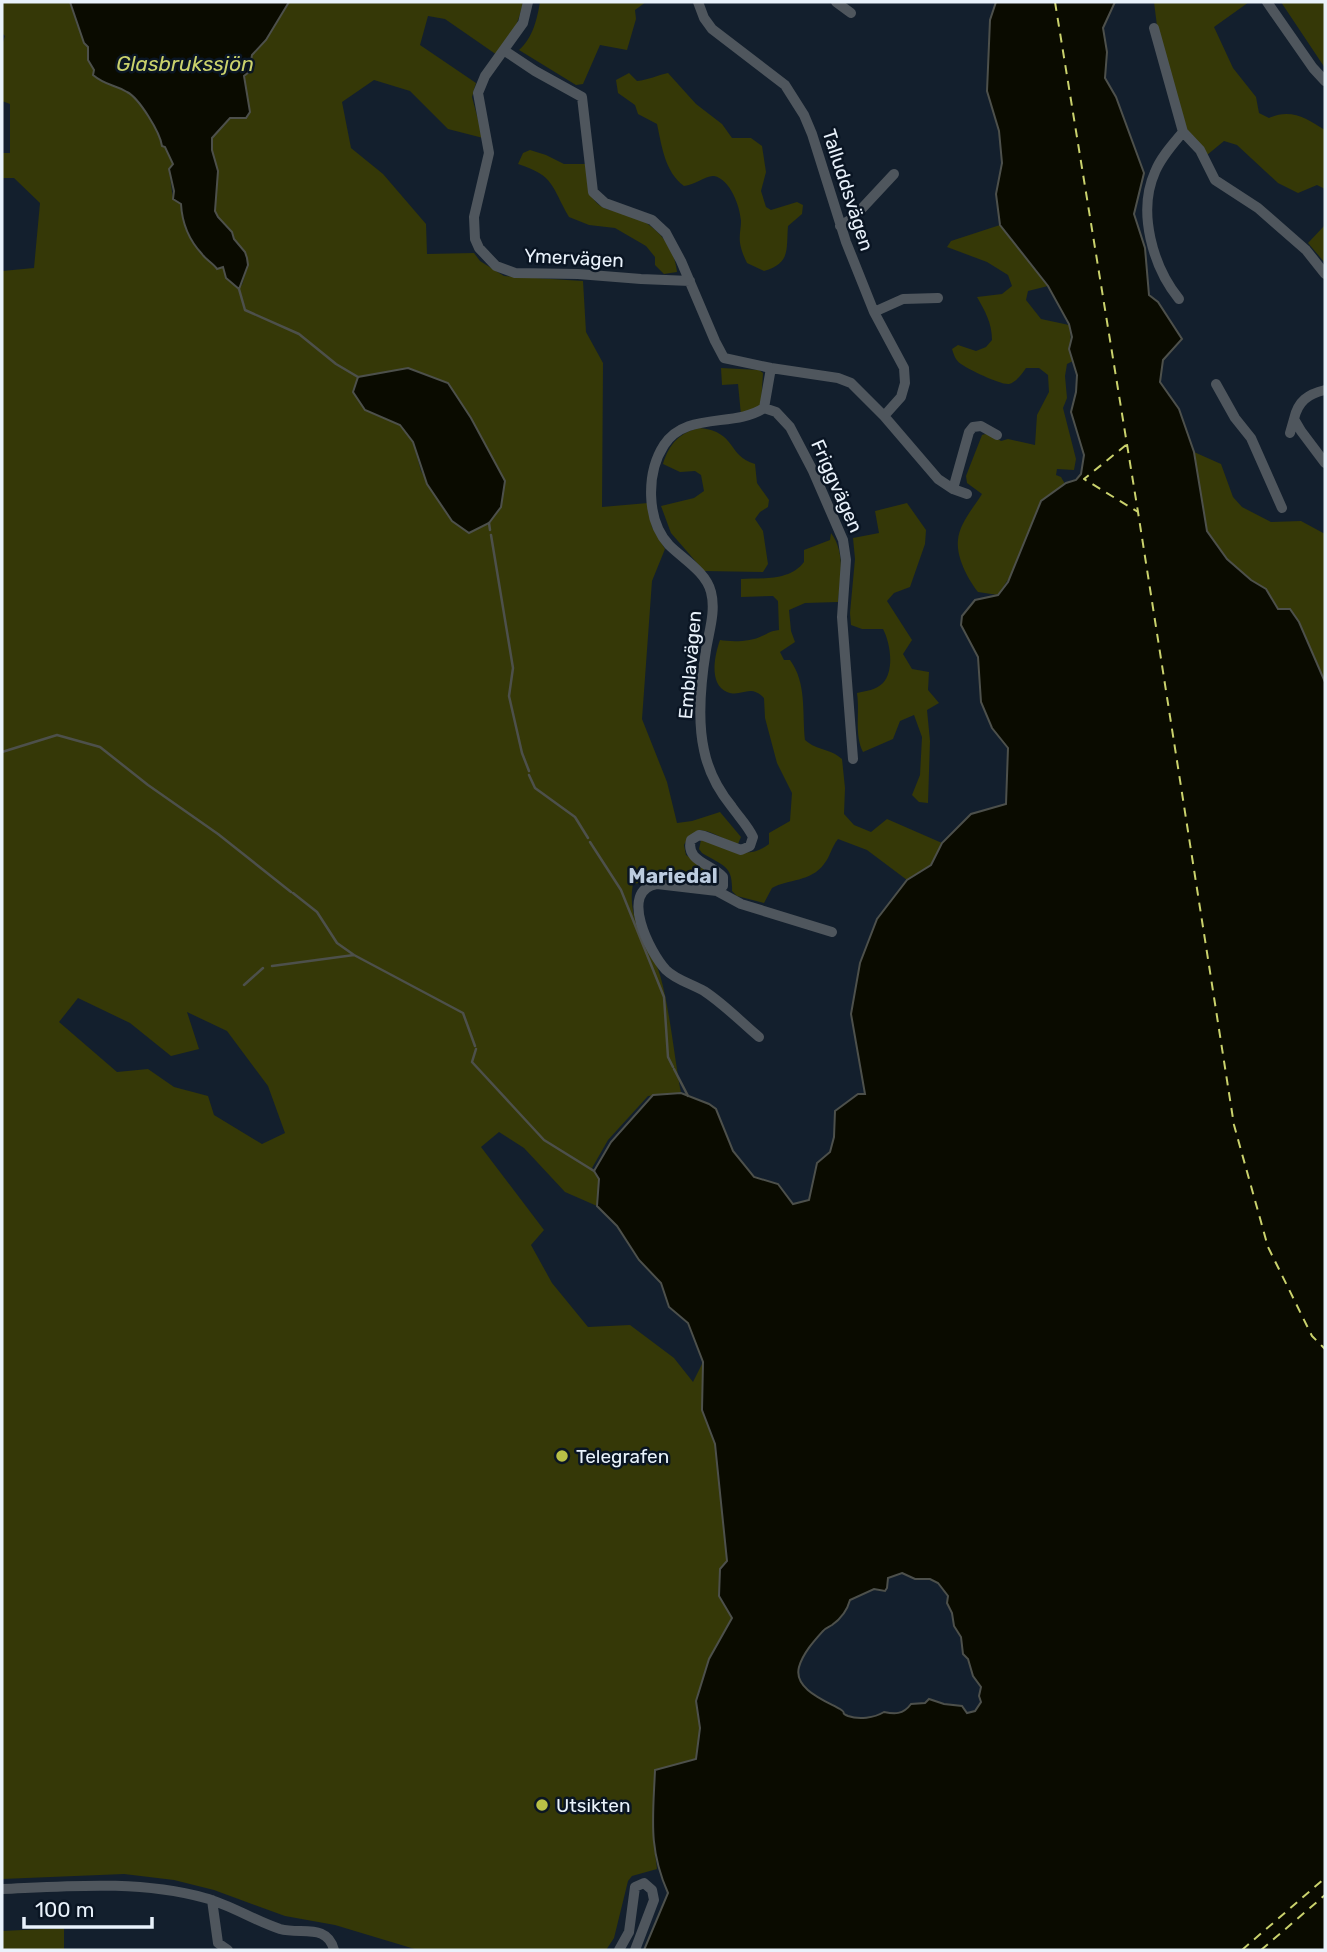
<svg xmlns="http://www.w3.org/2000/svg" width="1327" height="1952" viewBox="0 0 1327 1952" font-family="Rubik,sans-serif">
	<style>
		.green { fill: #353807; fill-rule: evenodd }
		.water { fill: #0a0b00; stroke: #4d504b; stroke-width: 2; fill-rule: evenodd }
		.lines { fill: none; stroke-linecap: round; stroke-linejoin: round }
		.stream { stroke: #4d504b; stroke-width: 2.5 }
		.ferry { stroke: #cad26c; stroke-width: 2; stroke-dasharray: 9 7; stroke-linecap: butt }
		.minor { stroke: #4f565d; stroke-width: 10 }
		.poi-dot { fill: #b9c046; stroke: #0a1523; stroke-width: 2.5 }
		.labels { text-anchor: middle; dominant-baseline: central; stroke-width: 5; stroke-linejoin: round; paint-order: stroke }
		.street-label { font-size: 19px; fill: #e9f2fb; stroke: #0a1523 }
		.poi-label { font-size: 19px; fill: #e9f2fb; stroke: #0a1523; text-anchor: start }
		.water-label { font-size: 21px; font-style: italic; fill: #cad26c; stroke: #0a1523 }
		.neighbourhood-label { font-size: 21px; font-weight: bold; fill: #bcccdf; stroke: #0a1523 }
	</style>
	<rect width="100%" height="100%" fill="#131f2d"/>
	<path class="green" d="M2 2H70L77 25 88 47V60L94 71 93 75C103 85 115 85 127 92 142 100 167 148 173 164L169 169 173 199 181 204C183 231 197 258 223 267L226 278 236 287 242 285 248 265 245 252 234 239 232 232 218 217 215 211 218 171 212 151V137L230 118H237L250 113 244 76 249 72 252 55 266 40 289 2H523C519 22 511 40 497 55L445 19 428 16 420 45 476 83 472 97 483 138 448 129 410 91 374 80 342 102 351 148 383 174 426 224 427 254 474 253 480 261 504 276 583 281 586 332 603 363 602 507 648 503 652 527 665 549 652 581 642 719 667 782 677 823 692 821 720 812 741 837 738 844C716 839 699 816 684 845L686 855 718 878 711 884 704 886 680 882 649 881 633 884C626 923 650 941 660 975 670 1010 674 1056 681 1093L648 1096 608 1140 592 1168 599 1178 597 1206 565 1192 524 1148 499 1132 481 1147 544 1230 531 1245 552 1283 588 1327 630 1325 674 1358 693 1382 703 1362 702 1410 715 1444 728 1561 720 1569 719 1596 732 1618 709 1659 696 1701 700 1728 696 1759 653 1837 657 1869 632 1876 628 1881 614 1938 606 1950H418L335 1925 285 1916 214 1890 174 1880 124 1874 2 1879V271L34 268 40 203 14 178H2V153H10V104L2 101V45L5 36 2 33ZM365 410 490 458 443 507 421 471 413 442 400 425ZM78 998 130 1023 171 1056 199 1049 187 1012 227 1031 268 1086 285 1133 262 1144 214 1115 208 1096 174 1087 148 1069 117 1072 59 1022Z
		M540 2H646L635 10 636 19 627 50 600 45 583 84 576 85 519 50C533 38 537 19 540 2Z
		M1154 2H1249L1214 27 1233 68 1256 97 1259 113 1269 118C1291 108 1306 118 1325 130V189L1317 185 1298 193 1278 183 1237 145 1224 141 1207 155 1187 130 1157 26Z
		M1281 2H1325V68Z
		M629 73 637 81C649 80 657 75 668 73L696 104 722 124 732 138H751L762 146 766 172 761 191 766 207 771 210 797 202 803 205 802 214 788 226C786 250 791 263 764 271L747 263C744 257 741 250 740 243 739 235 741 228 741 221 740 206 730 179 714 176 706 175 695 185 684 186 665 172 662 147 657 124L638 114 635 105 618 93 616 80Z
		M530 150 546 155 564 164H586C587 175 587 193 595 201 602 210 615 211 625 213 652 221 674 243 677 272L664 274 655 265V257L646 246 615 228 589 225 569 217C551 186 555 176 518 164L523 153Z
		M1000 225 1048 286 1028 291 1026 300 1041 319 1069 325C1072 338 1069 348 1073 361L1067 364 1065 376 1067 398 1063 408 1076 459 1074 470 1057 469 1056 475 1061 477 1065 484 1041 502 1016 567 998 595 978 592C968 579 956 557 958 540 959 524 974 507 982 494L967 483 966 476 982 435 989 433 1001 441 1008 439 1035 445 1037 415 1049 392 1048 375 1039 368H1026C1022 374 1016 382 1009 384 1000 385 968 369 961 364 955 360 954 355 952 349L958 345 976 351 986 347 992 340C992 323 985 311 977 297L1002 294 1012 286 1008 275 987 262 947 247 951 241Z
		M1325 225V263L1308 243Z
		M721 368 759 370 763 373 761 404 757 408 741 415 738 384 722 385Z
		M700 428C737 432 727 456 755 464L757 483 769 500 768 507 760 512 755 519 763 531 768 564 763 572 704 571 671 533 661 506 694 498 704 491 701 475 695 471 680 472 663 464C669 444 680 432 700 428Z
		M1194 452 1221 464 1233 497 1242 507 1271 522 1301 521 1325 534V682L1299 622 1290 609H1278L1266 589 1251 580 1227 559 1207 531Z
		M907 503 926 530 925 544 910 587 894 593 887 601 912 640 903 654 912 669 929 672 928 690 939 703 927 710 930 741 928 803 919 802 912 795 920 775 922 737 914 715 900 721 893 739 863 752C854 735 860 712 857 693 866 691 876 690 883 683 895 670 890 642 883 629H862L851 625 850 613 855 559 853 538 879 533 875 511Z
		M831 533C846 553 840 579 838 602L805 603 789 610 791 631 795 642 780 652 784 660H790C807 683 802 713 805 740 819 752 828 747 842 759L845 788 844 814 854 825 871 832 887 819 942 843 931 865 907 880 867 850 838 839C831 848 830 857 824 864 811 882 788 879 772 888L764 903 737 896 732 891C733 865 723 866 702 853L699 849 701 840 705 839C727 849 747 861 769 844V833L790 821 792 793 777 763 765 718 764 698C749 683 742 698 727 692 708 684 715 654 720 640 731 642 751 642 762 636 769 633 770 631 779 630L778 601 773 596 741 597V579C762 578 790 581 804 562V550L830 540Z
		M64 1928V1950H2V1931Z"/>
	<path class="water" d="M70 2H289L266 40 252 55 249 72 244 76 250 112 246 118H230L212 138V150L218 171 215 211 218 217 232 232 234 239 245 252 247 258 248 265 239 289 226 278 223 267 217 269C213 263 206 260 202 254 189 240 182 223 181 204L173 199 174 191 169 169 173 164 165 147 162 146C160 132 139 98 127 92 114 84 106 86 93 75L94 70 88 60V47L84 43Z
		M996 2H1115L1103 28 1107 52 1105 78 1116 97 1144 173 1134 214 1145 248 1149 295 1158 302 1182 339 1163 360 1160 382 1179 409 1194 452 1207 531 1227 559 1251 580 1266 589 1278 609H1290L1299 622 1325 682V1950H644L668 1893C648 1848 653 1818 655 1770L696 1759 700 1728 696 1701 709 1659 732 1618 719 1596 720 1569 727 1561 715 1444 702 1410 703 1362 688 1323 669 1307 661 1283 639 1260 617 1226 597 1206 599 1179 594 1171 611 1142 653 1095 681 1093 709 1104 716 1109 733 1151 754 1177 778 1184 793 1204 809 1200 817 1163 830 1152 834 1137 835 1111 858 1094H865L851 1014 860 963 877 919 907 880 931 865 942 843 971 814 1006 804 1008 748 992 728 981 702 978 657 961 625 962 616 975 600 998 595 1008 582 1041 501 1066 483 1076 480 1081 474 1084 455 1071 412 1076 392 1077 375 1069 349 1072 337 1069 324 1048 286 1000 225 996 194 1002 163 999 131 987 91 990 20ZM902 1573 915 1579H930L938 1583 948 1596 947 1603 952 1613 954 1626 961 1637 963 1654 968 1659 973 1676 981 1687 979 1696 981 1702 975 1711 967 1713 962 1706 944 1704 929 1699 925 1703 911 1704C903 1715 894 1714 884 1712 874 1718 859 1720 848 1716 839 1712 848 1714 840 1709 826 1701 793 1689 799 1667 803 1653 814 1641 823 1631 825 1628 829 1627 832 1625 842 1618 847 1611 850 1600L874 1589 885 1591 887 1588 888 1578Z
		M408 368 448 383 471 418 505 481 501 507 489 523 469 533 452 521 427 484 413 442 400 425 365 410 353 392 358 377Z"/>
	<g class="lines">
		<path class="stream" d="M239 289 245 310 299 334 336 364 358 377
			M489 523 490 530
			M491 535 513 668 509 696 522 753 529 771
			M2 752 57 735 100 747 148 785 218 834 291 892
			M529 775 535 788 575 817 588 838
			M590 842 621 890 664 997 668 1057 673 1067
			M293 893 317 912 337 943 354 955
			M272 966 354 955 463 1013 475 1046
			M244 985 263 968
			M476 1049 472 1062 544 1140 594 1171
			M674 1069 688 1096"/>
		<path class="ferry" d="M1055 2 1138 512 1234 1125 1268 1247 1312 1336 1325 1349
			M1126 445 1084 479 1138 512
			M1242 1950 1325 1878
			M1261 1950 1325 1895"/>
		<path class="minor" d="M528 2 523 23 485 76 478 93 489 153 474 217 475 239 479 248 496 266 515 273 578 274 641 279 690 281
			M698 2 704 18 712 29 785 85 804 115 812 134 846 242 874 312 904 368 905 383 901 397 884 416
			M836 2 851 13
			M1267 2 1313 68 1325 81
			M1154 28 1183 132C1173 144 1161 157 1155 172 1137 212 1153 267 1179 299
			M505 51 535 71 582 97 593 192 605 203 652 220 666 233 681 261 715 341 724 358 771 368 838 378 851 383 884 416 938 479 953 489 969 432 973 427 981 426 997 435
			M1183 132 1200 150 1215 180 1258 208 1306 250 1325 274
			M840 226 853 218 894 174
			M874 312 903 299 938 298
			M771 368 764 408 776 412 790 427 813 471 843 540 846 560 842 617 853 759
			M1216 384 1235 418 1251 438 1282 508
			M1325 390C1308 394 1298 401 1294 419L1301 431 1325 463
			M1290 433 1294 419
			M953 489 967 494
			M717 891 723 886V877C712 864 685 861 691 840L699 835 704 836 741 850 750 846 753 837C748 826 739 817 732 807 719 791 708 770 704 750 697 719 701 681 706 650 709 631 716 611 711 592 706 572 683 559 669 545 646 520 646 473 664 445 686 411 734 428 764 408
			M759 1037C741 1022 724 1004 704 991 692 984 676 980 666 970 650 953 618 890 657 884L717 891 741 904 832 932
			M2 1889C70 1886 139 1880 205 1898 231 1905 255 1921 280 1929 301 1935 327 1923 334 1950
			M212 1900 218 1943 228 1950
			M619 1950 629 1932 635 1887 644 1883 652 1890 654 1900 635 1950"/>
	</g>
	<g class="poi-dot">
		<circle cx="562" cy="1456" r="7"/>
		<circle cx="542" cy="1805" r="7"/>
	</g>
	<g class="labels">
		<g class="street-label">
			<text transform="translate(848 190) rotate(72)">Talluddsvägen</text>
			<text transform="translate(574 258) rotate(3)">Ymervägen</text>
			<text transform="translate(837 486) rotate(66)">Friggvägen</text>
			<text transform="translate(690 665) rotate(-85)">Emblavägen</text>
		</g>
		<g class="poi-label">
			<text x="576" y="1456">Telegrafen</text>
			<text x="556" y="1805">Utsikten</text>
		</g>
		<g class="water-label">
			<text x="185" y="63">Glasbrukssjön</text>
		</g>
		<g class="neighbourhood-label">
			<text x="673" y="875">Mariedal</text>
		</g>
	</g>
	<rect width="1327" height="1952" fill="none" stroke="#e9f2fb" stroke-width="7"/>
	<path d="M24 1917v10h128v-10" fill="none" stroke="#e9f2fb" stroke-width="3.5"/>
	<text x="35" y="1917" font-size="21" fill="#e9f2fb" stroke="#0a1523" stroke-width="5" paint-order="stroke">100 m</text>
</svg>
